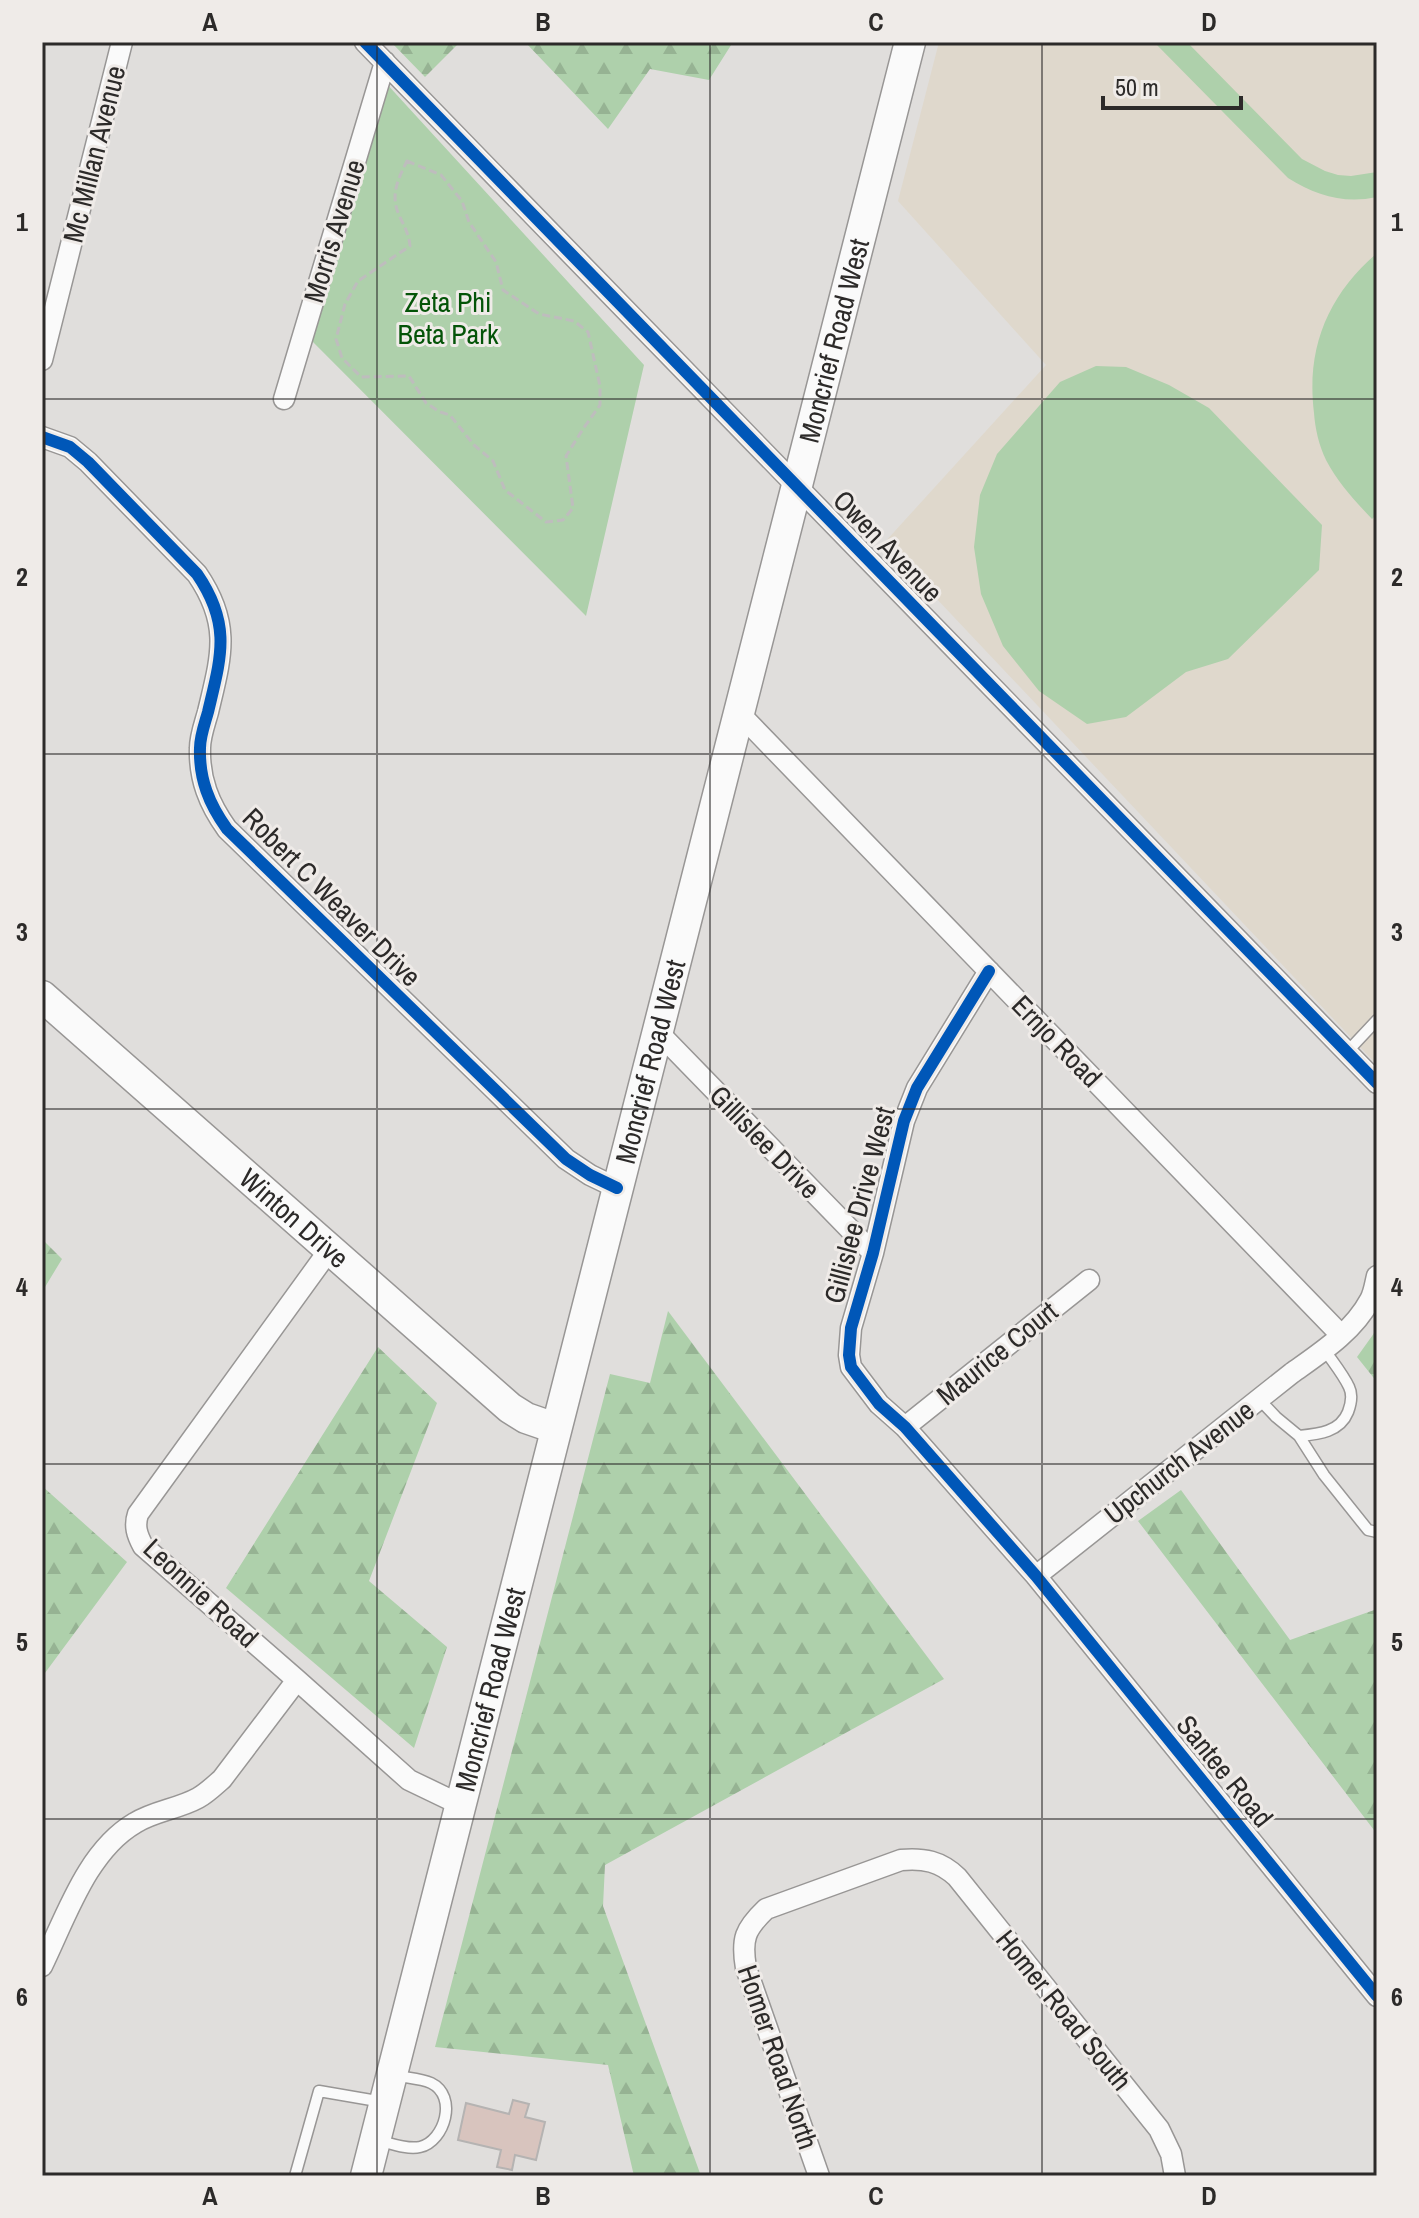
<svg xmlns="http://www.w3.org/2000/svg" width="1419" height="2218" viewBox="0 0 1419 2218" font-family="'Archivo Narrow',sans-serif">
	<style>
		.education { fill: #dfd8cc }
		.green { fill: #aed0ab }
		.forest { fill: url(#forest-firs) }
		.building { fill: #d8c4be; stroke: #b5b3b2; stroke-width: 2 }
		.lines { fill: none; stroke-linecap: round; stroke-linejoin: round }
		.lane-casing { stroke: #989695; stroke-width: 13 }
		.street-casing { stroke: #989695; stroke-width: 23 }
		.secondary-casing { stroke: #989695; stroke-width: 33 }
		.path { stroke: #bebdbd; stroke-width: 3; stroke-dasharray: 8 4; stroke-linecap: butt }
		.lane { stroke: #fafafa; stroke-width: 10 }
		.street { stroke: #fafafa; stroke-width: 20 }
		.secondary { stroke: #fafafa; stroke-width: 30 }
		.cycleway-casing { stroke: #efebe8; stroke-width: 17 }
		.cycleway { stroke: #0057b8; stroke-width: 12 }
		.grid { fill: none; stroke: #2c2a29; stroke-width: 2; stroke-opacity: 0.55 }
		.labels { text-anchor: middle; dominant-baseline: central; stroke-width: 6; stroke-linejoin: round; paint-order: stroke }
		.street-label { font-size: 28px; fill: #2c2a29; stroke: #efebe8 }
		.park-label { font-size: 28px; fill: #045408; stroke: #efebe8 }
		.neatline { fill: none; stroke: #2c2a29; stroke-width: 3 }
		.grid-label { font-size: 26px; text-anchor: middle; font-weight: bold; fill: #2c2a29 }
	</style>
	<defs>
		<pattern id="forest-firs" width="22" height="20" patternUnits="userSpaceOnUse" patternTransform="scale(2)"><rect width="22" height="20" fill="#aed0ab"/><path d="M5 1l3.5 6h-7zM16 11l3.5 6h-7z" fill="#96b393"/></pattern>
	</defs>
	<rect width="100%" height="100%" fill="#e0dedc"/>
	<path class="education" d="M939 42H1377V1065L884 543 1046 365 898 201Z"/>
	<path class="green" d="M1154 42H1187L1302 159 1325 171 1338 175 1351 176 1377 172V197C1345 204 1316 196 1288 178Z
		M385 82 644 365 586 616 309 338Z
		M1377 253V514L1372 519C1355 501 1338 483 1326 460 1319 446 1315 428 1314 413 1306 348 1328 295 1377 253Z
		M1096 366 1126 367 1169 385 1209 408 1322 525 1319 570 1228 659 1186 672 1126 717 1087 724 1039 691 1003 646 981 594 974 547 980 495 997 454 1060 382Z"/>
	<path class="forest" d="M391 42H460L425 77Z
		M525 42H733L709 80 650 69 608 129Z
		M42 1239 62 1259 42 1292Z
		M668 1311 944 1679 605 1865 603 1906 701 2176H634L608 2065 435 2047 610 1374 650 1383Z
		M1377 1329V1382L1357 1357Z
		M378 1347 437 1403 369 1581 447 1647 414 1748 226 1588Z
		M42 1486 127 1562 42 1677Z
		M1181 1490 1290 1640 1377 1609V1834L1138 1521Z"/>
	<path class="building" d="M513 2100 529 2104 525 2117 545 2122 536 2160 515 2155 512 2170 497 2167 501 2150 458 2140 466 2103 509 2114Z"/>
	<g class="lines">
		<defs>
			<path id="lane" d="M1347 1052 1377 1020
				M1259 1399 1276 1417 1299 1436C1319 1434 1340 1432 1348 1412 1351 1404 1353 1395 1349 1387 1343 1374 1332 1361 1324 1349
				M1299 1436 1324 1475 1368 1530 1377 1532
				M377 2140C390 2143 407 2150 420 2147 445 2141 458 2096 431 2083 420 2078 405 2078 394 2075
				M295 2176 319 2091 383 2102"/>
			<path id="street" d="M365 42 1377 1083
				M42 360 122 42
				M284 399 385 62
				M42 437 70 447 88 462 197 574C232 625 221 657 208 712 205 723 200 736 200 748 199 779 209 804 227 829L566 1159 590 1175 617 1188
				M739 713 1341 1335
				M989 971 917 1088 904 1121 873 1253 851 1328 849 1355 851 1367 879 1404 905 1427 1036 1576 1377 1996
				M657 1031 873 1253
				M330 1249 138 1514C134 1526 137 1535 143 1546L297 1680 409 1780 461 1805
				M905 1427 1089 1280
				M1036 1576 1292 1373C1320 1353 1353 1332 1370 1300 1374 1293 1375 1284 1377 1276
				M42 1966C66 1917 87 1851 135 1823 154 1811 178 1809 198 1798 207 1793 214 1786 222 1779L297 1680
				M819 2176 746 1968C741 1939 745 1929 766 1909L901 1860C924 1858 940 1861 957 1877L1159 2129 1171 2154 1175 2176"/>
			<g id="secondary">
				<path id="s1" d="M42 996 510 1408 526 1418 555 1428"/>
				<path id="s2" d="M366 2176 910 42"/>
			</g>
		</defs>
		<use href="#lane" class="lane-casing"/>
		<use href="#street" class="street-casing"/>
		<use href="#secondary" class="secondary-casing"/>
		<path class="path" d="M407 161 441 175 462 201 469 222 496 262 503 290 539 314 574 321 588 332 600 386V405L583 429 566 456 573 508 563 520 546 522 505 490 493 461 474 445 450 415 440 412 426 403 409 376 361 377 342 358 336 339 345 304 358 281 410 246C409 234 404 226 399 215 390 195 398 179 407 161Z"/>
		<use href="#lane" class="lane"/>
		<use href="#street" class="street"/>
		<use href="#secondary" class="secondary"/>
		<defs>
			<path id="cycleway" d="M365 42 1377 1083
				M42 437 70 447 88 462 197 574C232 625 221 657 208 712 205 723 200 736 200 748 199 779 209 804 227 829L566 1159 590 1175 617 1188
				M989 971 917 1088 904 1121 873 1253 851 1328 849 1355 851 1367 879 1404 905 1427 1036 1576 1377 1996"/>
		</defs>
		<use href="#cycleway" class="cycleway-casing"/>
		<use href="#cycleway" class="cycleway"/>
	</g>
	<path class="grid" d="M377 42V2176M710 42V2176M1042 42V2176M42 399H1377M42 754H1377M42 1109H1377M42 1464H1377M42 1819H1377"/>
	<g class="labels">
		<g class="street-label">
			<text transform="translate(94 154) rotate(-76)">Mc Millan Avenue</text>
			<text transform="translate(334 231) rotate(-73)">Morris Avenue</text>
			<text stroke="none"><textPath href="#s2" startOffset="1894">Moncrief Road West</textPath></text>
			<text transform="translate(888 546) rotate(46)">Owen Avenue</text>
			<text transform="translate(332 897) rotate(45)">Robert C Weaver Drive</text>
			<text transform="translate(1057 1041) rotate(46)">Ernjo Road</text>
			<text stroke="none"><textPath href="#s2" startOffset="1150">Moncrief Road West</textPath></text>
			<text transform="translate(765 1142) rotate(46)">Gillislee Drive</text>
			<text transform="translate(859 1205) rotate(-75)">Gillislee Drive West</text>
			<text stroke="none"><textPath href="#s1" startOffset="336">Winton Drive</textPath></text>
			<text transform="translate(997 1353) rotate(-39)">Maurice Court</text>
			<text transform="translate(1179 1462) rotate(-38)">Upchurch Avenue</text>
			<text transform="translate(201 1593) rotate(43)">Leonnie Road</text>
			<text stroke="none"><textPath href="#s2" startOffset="502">Moncrief Road West</textPath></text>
			<text transform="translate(1225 1771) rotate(51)">Santee Road</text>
			<text transform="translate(1064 2010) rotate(51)">Homer Road South</text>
			<text transform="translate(778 2057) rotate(71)">Homer Road North</text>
		</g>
		<g class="park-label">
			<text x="448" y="302">Zeta Phi<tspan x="448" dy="32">Beta Park</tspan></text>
		</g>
	</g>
	<rect width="1419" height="2218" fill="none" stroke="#efebe8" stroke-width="88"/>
	<path d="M1103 96v12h138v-12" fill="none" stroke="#2c2a29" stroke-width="4"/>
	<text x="1115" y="96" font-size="24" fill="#2c2a29" stroke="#efebe8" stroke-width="6" paint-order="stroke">50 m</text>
	<rect x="44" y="44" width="1331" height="2130" class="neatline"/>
	<g class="grid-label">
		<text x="210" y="31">A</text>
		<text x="543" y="31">B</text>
		<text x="876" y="31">C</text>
		<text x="1209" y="31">D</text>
		<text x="22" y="231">1</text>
		<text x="1397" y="231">1</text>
		<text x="22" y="586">2</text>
		<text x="1397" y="586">2</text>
		<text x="22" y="941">3</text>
		<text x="1397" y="941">3</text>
		<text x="22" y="1296">4</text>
		<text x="1397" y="1296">4</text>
		<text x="22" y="1651">5</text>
		<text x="1397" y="1651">5</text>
		<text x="22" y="2006">6</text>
		<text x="1397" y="2006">6</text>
		<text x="210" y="2205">A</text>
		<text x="543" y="2205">B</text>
		<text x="876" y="2205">C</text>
		<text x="1209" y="2205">D</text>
	</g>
</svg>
